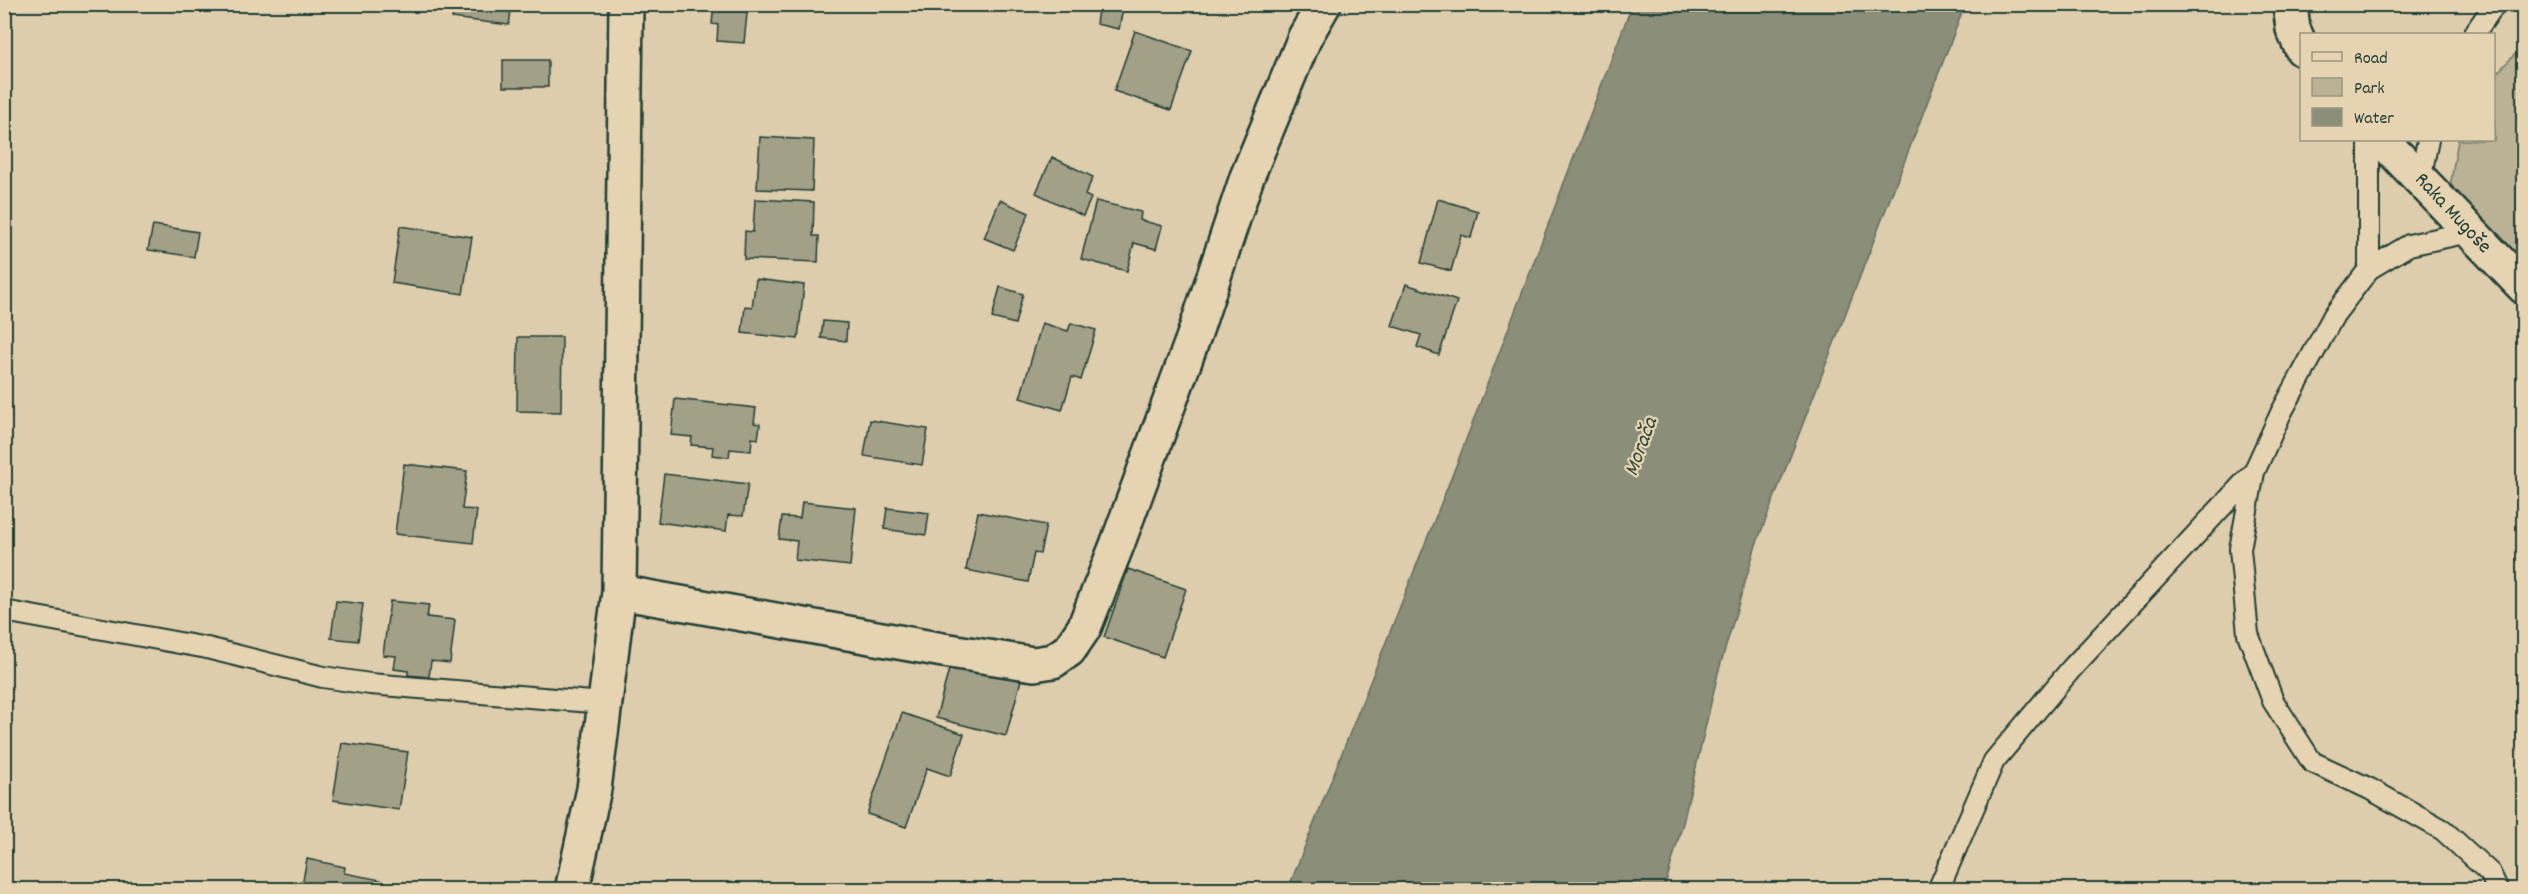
<svg xmlns="http://www.w3.org/2000/svg" width="2528" height="894" viewBox="0 0 2528 894" font-family="Dekko,sans-serif">
	<style>
		.green { fill: #bbb296; stroke: #6d7865; stroke-width: 1.5 }
		.water { fill: #8b8e78; stroke: #606e5d; stroke-width: 1.5 }
		.building { fill: #a2a087; stroke: #1f3d34; stroke-width: 1.5 }
		.lines { fill: none; stroke-linecap: round; stroke-linejoin: round }
		.lane-casing { stroke: #1f3d34; stroke-width: 24 }
		.street-casing { stroke: #1f3d34; stroke-width: 38 }
		.lane { stroke: #e6d3b1; stroke-width: 20 }
		.street { stroke: #e6d3b1; stroke-width: 33 }
		.labels { text-anchor: middle; dominant-baseline: central; stroke-width: 4.5; stroke-linejoin: round; paint-order: stroke }
		.street-label { font-size: 21px; fill: #1f3d34; stroke: #e6d3b1 }
		.water-label { font-size: 22px; font-style: italic; fill: #2f493e; stroke: #e6d3b1 }
	</style>
	<rect width="100%" height="100%" fill="#decdac"/>
	<filter id="ink" filterUnits="userSpaceOnUse"><feTurbulence type="fractalNoise" baseFrequency=".0167" numOctaves="2"/><feDisplacementMap in="SourceGraphic" scale="12" xChannelSelector="R" yChannelSelector="G"/><feConvolveMatrix kernelMatrix="1 2 1 2 8 2 1 2 1" color-interpolation-filters="sRGB"/></filter>
	<g filter="url(#ink)">
		<path class="green" d="M2523 46V287L2447 204 2458 140H2494V76Z"/>
		<path class="water" d="M1632 5H1965L1756 545 1718 673 1683 823 1664 889H1288L1459 458Z"/>
		<path class="building" d="M454 4H512L509 25 452 18Z
			M714 4H748L744 43 717 41 718 25 712 24Z
			M1099 4H1124L1119 29 1096 24Z
			M1135 31 1192 51 1171 110 1114 91Z
			M503 60H548V87H503Z
			M760 137 814 140 812 191 757 189Z
			M1052 157 1093 177 1085 195 1091 198 1083 216 1036 193Z
			M755 199 814 202 813 236H819L818 262 744 259 745 231 753 232Z
			M1438 199 1478 211 1471 238 1461 235 1451 271 1421 263Z
			M1000 200 1029 213 1013 250 984 238Z
			M1096 201 1141 212 1140 220 1162 226 1156 249 1134 243 1127 271 1081 259Z
			M153 225 198 232 194 257 148 250Z
			M400 226 472 237 463 294 392 283Z
			M756 279 804 285 798 339 742 333 745 306 752 307Z
			M1406 284 1457 301 1439 355 1417 347 1421 335 1392 326Z
			M1000 287 1023 294 1015 324 992 318Z
			M823 321 847 323 846 341 821 338Z
			M1042 323 1068 331 1071 323 1096 330 1081 380 1072 377 1062 410 1020 398Z
			M518 337H562L561 412 517 411Z
			M675 399 756 408 754 423 760 424 758 439 752 438 751 451 730 449 729 457 712 455 713 447 691 445 692 437 671 435Z
			M870 420 928 429 922 465 864 456Z
			M404 464 467 471 462 509 477 510 473 543 395 534Z
			M664 474 748 484 743 516 728 515 726 531 658 522Z
			M802 502 856 508 850 566 795 560 797 541 779 539 782 517 800 518Z
			M887 508 929 513 926 535 884 529Z
			M978 512 1046 525 1040 554 1034 553 1028 582 966 570Z
			M1128 569 1186 589 1163 657 1104 637Z
			M336 601 363 604 358 641 331 638Z
			M390 601 429 605 427 617 455 620 450 663 431 661 429 677 408 675V671L394 669 396 656 383 655Z
			M951 662 1021 680 1006 736 936 718Z
			M902 713 964 734 950 776 927 768 906 827 867 814Z
			M342 743 408 752 399 810 333 800Z
			M307 859 345 867 344 873 381 880 379 890H301Z"/>
		<g class="lines">
			<defs>
				<path id="lane" d="M2474 34 2495 4
					M2369 140V269
					M2420 180 2428 140
					M2254 472 2240 549 2248 634 2273 701 2312 762 2370 789 2443 830 2490 873 2498 890
					M4 611 207 648 323 677 370 684 604 703
					M1938 890 1994 761 2072 668 2254 472 2281 413 2334 315 2369 269 2409 245 2469 232"/>
				<path id="street" d="M2290 4 2293 29 2302 49
					M2382 140 2524 287
					M619 592 943 650 1034 664 1053 661 1069 650 1084 628 1117 545 1195 333 1247 177 1305 37 1324 4
					M572 890 594 789 619 592 626 4"/>
			</defs>
			<use href="#lane" class="lane-casing"/>
			<use href="#street" class="street-casing"/>
			<use href="#lane" class="lane"/>
			<use href="#street" class="street"/>
		</g>
	</g>
	<g class="labels">
		<g class="street-label">
			<text transform="translate(2452 214) rotate(47)">Raka Mugoše</text>
		</g>
		<g class="water-label">
			<text transform="translate(1642 447) rotate(-70)">Morača</text>
		</g>
	</g>
	<rect width="2528" height="894" fill="none" stroke="#e6d3b1" stroke-width="24"/>
	<rect x="12" y="12" width="2504" height="870" fill="none" stroke="#1f3d34" stroke-width="2" filter="url(#ink)"/>
	<rect x="2300" y="33" width="195" height="108" fill="#e6d3b1" stroke="#96977f" stroke-width="1.5"/>
	<rect x="2312" y="52" width="30" height="9" fill="#e6d3b1" stroke="#96977f" stroke-width="1.5"/>
	<text x="2354" y="63" font-size="18" fill="#1f3d34">Road</text>
	<rect x="2312" y="78" width="30" height="18" fill="#bbb296" stroke="#96977f" stroke-width="1.5"/>
	<text x="2354" y="93" font-size="18" fill="#1f3d34">Park</text>
	<rect x="2312" y="108" width="30" height="18" fill="#8b8e78" stroke="#96977f" stroke-width="1.5"/>
	<text x="2354" y="123" font-size="18" fill="#1f3d34">Water</text>
</svg>
